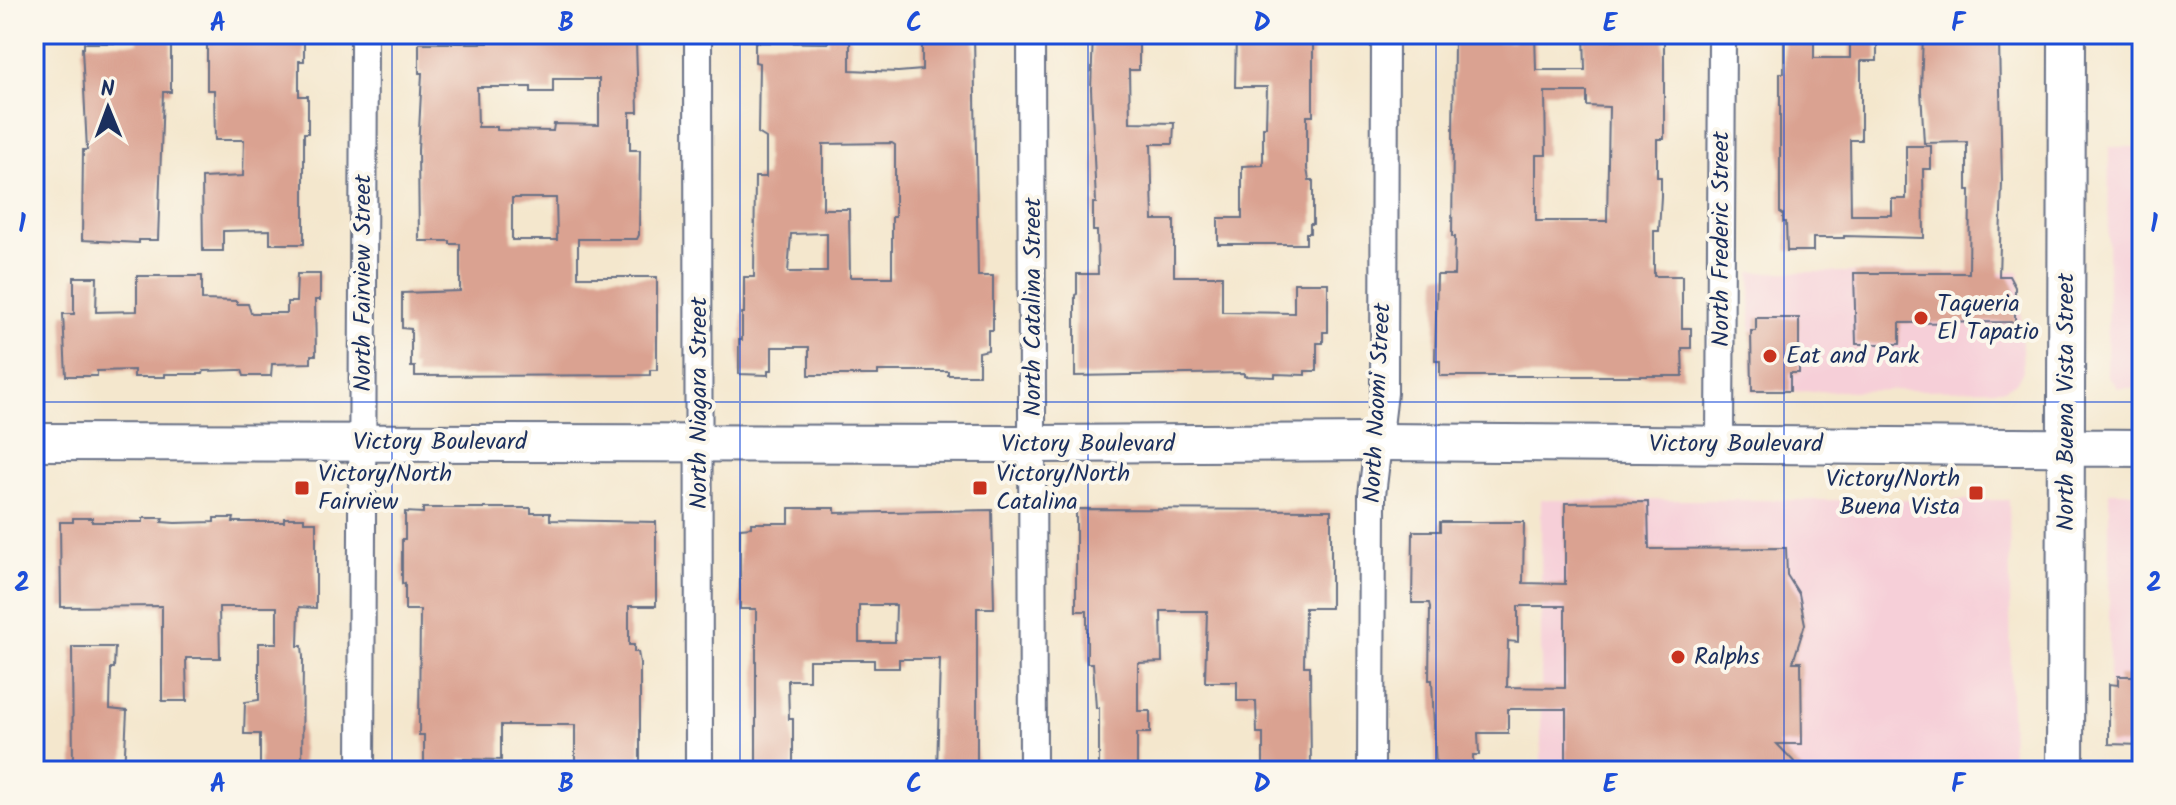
<svg xmlns="http://www.w3.org/2000/svg" width="2176" height="805" viewBox="0 0 2176 805" font-family="Kalam,sans-serif">
	<style>
		.built { fill: #f6cfd8 }
		.building { fill: #daa291; fill-rule: evenodd }
		.lines { fill: none; stroke-linecap: round; stroke-linejoin: round }
		.street-casing { stroke: #676f85; stroke-width: 30 }
		.secondary-casing { stroke: #676f85; stroke-width: 40 }
		.street { stroke: #fff; stroke-width: 26 }
		.secondary { stroke: #fff; stroke-width: 36 }
		.grid { fill: none; stroke: #1d4ed8; stroke-width: 2; stroke-opacity: 0.55 }
		.poi-dot { fill: #c8321e; stroke: #fbf7ec; stroke-width: 3 }
		.labels { text-anchor: middle; dominant-baseline: central; stroke-width: 8; stroke-linejoin: round; paint-order: stroke }
		.street-label { font-size: 24px; fill: #1b2f5e; stroke: #fbf7ec }
		.poi-label { font-size: 24px; fill: #1b2f5e; stroke: #fbf7ec; text-anchor: start }
		.neatline { fill: none; stroke: #1d4ed8; stroke-width: 3 }
		.grid-label { font-size: 26px; text-anchor: middle; font-weight: bold; fill: #1d4ed8 }
	</style>
	<rect width="100%" height="100%" fill="#fbf7ec"/>
	<filter id="ink" filterUnits="userSpaceOnUse"><feTurbulence type="fractalNoise" baseFrequency=".0125" numOctaves="2"/><feDisplacementMap in="SourceGraphic" scale="16" xChannelSelector="R" yChannelSelector="G"/><feConvolveMatrix kernelMatrix="1 2 1 2 8 2 1 2 1" color-interpolation-filters="sRGB"/></filter>
	<filter id="wash" filterUnits="userSpaceOnUse"><feTurbulence type="fractalNoise" baseFrequency=".006" numOctaves="4" result="noise"/><feDisplacementMap in="SourceGraphic" scale="32" xChannelSelector="R" yChannelSelector="G"/><feGaussianBlur stdDeviation="1.8" result="paint"/><feColorMatrix in="noise" values="0 0 0 0 0 0 0 0 0 0 0 0 0 0 0 0 0 1.4 0 .05"/><feComposite in="paint" operator="in"/></filter>
	<g filter="url(#wash)">
		<rect width="100%" height="100%" fill="#f4e7cd"/>
		<path class="built" d="M2109 147H2142V388H2118L2107 375Z
			M1751 272H2019L2023 371 2016 382 2005 389 1751 392Z
			M2109 492H2142V749H2109Z
			M1541 500H2009L2012 771H1541Z"/>
		<g id="blocks">
			<path class="building" d="M138 34H171V92H163L158 240H139V243L82 240 83 150H87L82 48H84V43H138Z
				M207 34H229V42H304V61H299V96H308V133H304V244H270V230L223 231V251H203L202 178 243 176 244 140H215L214 90H207Z
				M488 34H567V41H636L638 112H630V150H640L639 235 637 239H578V277H657V370H650V375L415 376V367H411V329L402 328V293L460 291V244H450V241H419L418 150 422 73H419V43H488ZM553 79H599V125L554 124 553 131 497 130V127H478L477 87H531V92H553ZM512 198H556L557 240H512Z
				M828 34H850V70L898 72 922 70V34H974L978 276H993V330H988V350L979 352V375H948V371H878V375H809V347H772V370H768V375L739 374V340H742V313H744V277H754L755 177H766V138L758 133 759 63 755 62V42L828 43ZM892 143 895 145V217H892V277H850L849 209H823V144ZM827 233V272H788L791 234Z
				M1093 34H1139V70H1129L1130 122 1174 123 1173 144H1151L1153 220H1174V276H1222V312L1294 313V283H1328V332H1323V343H1317V371H1305V375L1275 374V377L1244 376V373L1075 376V295L1077 294V274H1098L1097 231H1093V203H1096L1091 89Z
				M1236 34H1303L1302 42H1313V116H1307V169L1309 180H1313V224H1310V233H1306V244H1218V218H1242V166L1263 165V127H1266L1267 87H1235Z
				M1513 34H1535L1536 70H1585L1584 34H1605V40L1664 38V139H1657V177H1661V196L1659 231H1654V276H1682V328H1691V348H1682L1683 376H1440V361H1435L1437 275H1454L1455 237H1452L1454 42H1513ZM1545 92H1587V106L1609 107 1607 221H1536V155H1546Z
				M1850 34H1877V61H1861V140H1850L1851 215H1892V199H1906V146H1931V169H1923L1924 238 1844 236V238H1813V251H1787L1786 222H1783V214L1780 212V73H1784V41H1814V58H1850Z
				M1923 34H1944V41L1999 42 2002 181 1999 276H2009L2015 287V322L1900 323V344H1856L1854 273H1969L1970 190H1967V142L1924 143 1921 91Z
				M297 274H320V300H315L316 355H311V363L272 364 271 376H244L242 370H238L204 371 203 374H165V377H134V370L97 371V376H66L63 314H74V277H97L96 312 137 311V276H202V300L237 301V304H248L251 313H287V302H296Z
				M1756 318H1799V373H1790V391H1752L1751 331H1756Z
				M1648 502 1649 549 1786 548 1787 575 1799 594 1805 624 1793 662H1801L1802 744H1777L1803 771H1566V709H1508V733H1478L1479 755H1473V771H1436L1432 680H1429L1430 607 1429 603H1412L1413 531H1440V522H1524L1523 583 1565 584V503ZM1518 606H1565V688L1507 687 1508 641 1518 642Z
				M423 508H531V513H550V520L656 522V606H629V645H634V652H638L640 663V771H575V725H501V760L461 759V771H424V735H419L420 610H405V583L402 584V539H405V512L423 513Z
				M789 508H835V513L992 510 994 608H977V771H937L940 659H899V668H874V660H809V680H788L789 719H793V771H756V609H740V528L751 527V523H789ZM859 605H896L895 642H859Z
				M1076 509 1331 510V608H1305L1304 666H1310L1311 771H1263V733H1257L1256 701H1237V682H1205L1207 611H1161L1162 662 1138 663V711H1150V733H1137V771H1099V708H1096L1093 663H1087V611H1076Z
				M73 518H92V522H143V518H163L162 522 175 523 214 522V518H234L233 522H284V518H304V522H316V608L299 607 298 646H302L303 657 302 771H260V734H244L245 702 259 700V643H277V607H219L220 658H186L187 701H162V606L61 607 60 522H73Z
				M72 647H115L114 668H111L110 709 127 711 124 771H73Z
				M2118 676H2142V745L2109 744V684L2118 685Z"/>
		</g>
	</g>
	<g filter="url(#ink)">
		<use href="#blocks" fill-opacity="0" stroke="#676f85" stroke-width="2"/>
		<g class="lines">
			<defs>
				<path id="street" d="M698 34 699 771
					M1031 34 1033 771
					M1720 443 1722 34
					M361 771 364 34
					M1371 771 1372 495 1384 393 1385 34"/>
				<path id="secondary" d="M34 442 1033 444 1380 442 2142 448
					M2065 771 2067 34"/>
			</defs>
			<use href="#street" class="street-casing"/>
			<use href="#secondary" class="secondary-casing"/>
			<use href="#street" class="street"/>
			<use href="#secondary" class="secondary"/>
		</g>
	</g>
	<path class="grid" d="M392 34V771M740 34V771M1088 34V771M1436 34V771M1784 34V771M34 402H2142"/>
	<g class="poi-dot">
		<circle cx="1921" cy="318" r="8"/>
		<circle cx="1770" cy="356" r="8"/>
		<rect x="294" y="480" width="16" height="16" rx="4"/>
		<rect x="972" y="480" width="16" height="16" rx="4"/>
		<rect x="1968" y="485" width="16" height="16" rx="4"/>
		<circle cx="1678" cy="657" r="8"/>
	</g>
	<g class="labels">
		<g class="street-label">
			<text transform="translate(1721 239) rotate(-90)">North Frederic Street</text>
			<text transform="translate(363 283) rotate(-90)">North Fairview Street</text>
			<text transform="translate(1033 307) rotate(-90)">North Catalina Street</text>
			<text transform="translate(2066 402) rotate(-90)">North Buena Vista Street</text>
			<text transform="translate(699 403) rotate(-90)">North Niagara Street</text>
			<text transform="translate(1378 403) rotate(-87)">North Naomi Street</text>
			<text x="440" y="442">Victory Boulevard</text>
			<text x="1088" y="444">Victory Boulevard</text>
			<text x="1736" y="444">Victory Boulevard</text>
		</g>
		<g class="poi-label">
			<text x="1937" y="304">Taqueria<tspan x="1937" dy="28">El Tapatio</tspan></text>
			<text x="1786" y="356">Eat and Park</text>
			<text x="318" y="474">Victory/North<tspan x="318" dy="28">Fairview</tspan></text>
			<text x="996" y="474">Victory/North<tspan x="996" dy="28">Catalina</tspan></text>
			<text x="1960" y="479" text-anchor="end">Victory/North<tspan x="1960" dy="28">Buena Vista</tspan></text>
			<text x="1694" y="657">Ralphs</text>
		</g>
	</g>
	<rect width="2176" height="805" fill="none" stroke="#fbf7ec" stroke-width="88"/>
	<g transform="translate(108 108) rotate(359)" stroke="#fbf7ec" stroke-width="6" paint-order="stroke">
	<path d="M0-6L14 30L0 20L-14 30Z" fill="#1b2f5e"/>
	<text y="-12" font-size="22" font-weight="bold" text-anchor="middle" fill="#1b2f5e">N</text>
	</g>
	<rect x="44" y="44" width="2088" height="717" class="neatline"/>
	<g class="grid-label">
		<text x="218" y="31">A</text>
		<text x="566" y="31">B</text>
		<text x="914" y="31">C</text>
		<text x="1262" y="31">D</text>
		<text x="1610" y="31">E</text>
		<text x="1958" y="31">F</text>
		<text x="22" y="232">1</text>
		<text x="2154" y="232">1</text>
		<text x="22" y="591">2</text>
		<text x="2154" y="591">2</text>
		<text x="218" y="792">A</text>
		<text x="566" y="792">B</text>
		<text x="914" y="792">C</text>
		<text x="1262" y="792">D</text>
		<text x="1610" y="792">E</text>
		<text x="1958" y="792">F</text>
	</g>
</svg>
